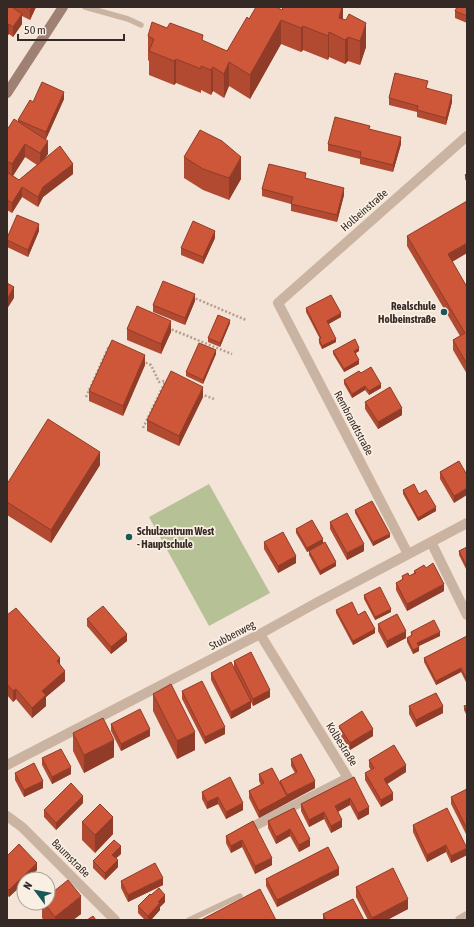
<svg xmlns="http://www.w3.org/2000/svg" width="474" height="927" viewBox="0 0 474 927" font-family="'Asap Condensed',sans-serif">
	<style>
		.green { fill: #b6c296 }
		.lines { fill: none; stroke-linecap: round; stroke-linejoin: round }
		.path { stroke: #b79d8d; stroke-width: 2.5; stroke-dasharray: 2 2; stroke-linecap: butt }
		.lane { stroke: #cbb3a2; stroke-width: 5.5 }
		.street { stroke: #cbb3a2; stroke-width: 10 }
		.secondary { stroke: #9f8174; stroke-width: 10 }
		.wall { fill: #b14a31; fill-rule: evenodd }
		.shaded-wall { fill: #903c28 }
		.building { fill: #ce5639; stroke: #903c28 }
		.poi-dot { fill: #185859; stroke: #faefe3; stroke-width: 1.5 }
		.labels { text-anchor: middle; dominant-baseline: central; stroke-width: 3.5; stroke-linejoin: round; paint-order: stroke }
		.street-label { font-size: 11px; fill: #352925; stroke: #faefe3 }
		.poi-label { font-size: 11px; font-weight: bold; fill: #352925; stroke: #faefe3; text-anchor: end }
	</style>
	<rect width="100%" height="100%" fill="#f3e4d7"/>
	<path class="green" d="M209 484 270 593 209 626 149 517Z"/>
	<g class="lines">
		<path class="path" d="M192 297 246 320
			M168 328 232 354
			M142 361 151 365 159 382 169 380
			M201 394 214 399
			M86 397 109 346 110 347
			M143 428 165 382"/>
		<path class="lane" d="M85 7 128 19 141 25
			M189 920 240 896"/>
		<path class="street" d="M431 542 467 615
			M408 554 278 303 467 136
			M7 765 260 634 316 603 467 523
			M7 816 22 827 115 920
			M254 826 348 778 260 634
			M460 920 467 916"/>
		<path class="secondary" d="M7 93 63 7"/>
	</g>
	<path class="wall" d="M7 7H36L30 20 22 16V24L13 37 9 34 7 36Z
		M343 7V19L366 47 360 65 348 61 345 64 329 57 328 60 303 50 301 52 281 44 250 99 229 86 224 98 213 91 211 95 201 90V93L176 83 174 85 149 75V61L148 60V36L167 28 203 41 227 51 249 19 282 10 301 8Z
		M467 7V23L455 18V11Z
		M428 89 452 102 446 125 417 117V112L389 105V98Z
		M64 99 46 139 48 154 45 158 73 174 43 197 38 207 22 197 12 213 7 210V130L18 122V120L33 102ZM25 157 37 165 19 180 13 176Z
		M370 129 401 144 393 172 360 164V159L328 151V144Z
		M184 157 241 179 229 200 203 190 184 178Z
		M467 173V182L465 179V175Z
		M306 178 344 195 337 222 291 211V204L262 196V189Z
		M39 231 28 257 7 247V238Z
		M407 236 467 253 452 262 467 287V374L453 350V340L460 336 407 246Z
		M215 238 203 264 181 255V248Z
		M195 301 185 325 153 312V305Z
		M306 308 341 317 328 324 336 342 322 349 319 343V339H320L306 312Z
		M230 323 220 347 208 342V338Z
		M127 329 171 332 161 354 127 340Z
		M333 351H359L356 353 359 364 344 372 333 354Z
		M216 354 203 384 186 376V372Z
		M145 365 123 416 89 401V391Z
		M361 373 381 388 369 395 365 390 352 398 344 384V380Z
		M203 397 179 446 147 431V420Z
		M365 402 402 415 378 429 365 409Z
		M459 461 454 503 440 479V472Z
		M100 465 51 543 7 515V484Z
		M403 490 419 494 436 511 418 521 403 494Z
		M355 510 390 537 373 546 355 513Z
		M330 522 364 551 347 560 330 529Z
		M296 529 323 543 307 552 296 533Z
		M264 542 296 563 278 573 264 549Z
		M467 547V571L459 555V551Z
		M309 551 336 566 320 575 309 555Z
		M414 571 444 591 407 611 396 590V583L402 580V576H409L414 573Z
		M364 595 391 612 375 620 364 599Z
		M336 610 358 615 375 633 353 645 336 613Z
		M7 615 60 664 65 681 46 697V706L32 718 16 699 13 702 7 695Z
		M87 619 127 641 111 654 87 626Z
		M378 624 406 638 387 648 378 631Z
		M411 632 440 636 418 646 419 651 413 654 407 642V638L411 636Z
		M467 636V684L461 672 436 685 424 662V658Z
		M234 661 270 697 253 706 251 702V708L231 719 211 680V673L234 667Z
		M182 691 225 734 205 744 182 699Z
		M153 694 195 750 177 759 153 711Z
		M467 705V716L464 710V706Z
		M409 706 443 713 416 727 409 714Z
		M111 724 150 736 121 751 111 731Z
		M339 726 373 736 350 750 339 733Z
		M73 733 114 757 84 773 73 751Z
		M42 758 71 774 52 784 42 765Z
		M291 759 315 788 287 803V801V803L259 818 249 798V791L261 785 259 781V774L280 783V781L295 773 291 766Z
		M369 760 406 772 387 784 393 800 381 807 365 780V773L371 770 369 767Z
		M15 773 43 788 24 797 15 780Z
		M354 777 369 814 358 820 350 805 338 812 342 827 331 833 324 819 309 827 301 811V804Z
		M467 789V836L451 804V797Z
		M202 792 243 803V810L226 819 218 804 207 809 202 799Z
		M83 803 56 830 44 817V810Z
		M294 808 310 846 299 852 290 836 276 844 268 828V821Z
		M253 821 272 865 255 874 242 847 231 853 226 843V836Z
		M82 822 113 834 95 853 82 840Z
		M413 825 467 855 451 863 446 852 427 862 413 832Z
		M121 854 116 858 118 867 105 880 93 868V861Z
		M7 856 37 870 24 879V883L9 897 7 895Z
		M339 875 277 907 266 886V879Z
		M121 881 163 885 128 902 121 888Z
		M356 887 408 909 387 920H368L356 897Z
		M151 895 165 902 160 907V910L151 920H145L138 913V906Z
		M42 903H48L81 914 73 920H44L42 918Z
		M323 914 364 920H323Z"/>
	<path class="shaded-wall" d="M32 7H36L30 20V10Z
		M342 7H343V30L339 18Z
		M22 14V24L13 37V27Z
		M281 20V44L250 99V75Z
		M366 23V47L360 65V41Z
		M9 24V34L7 36V26Z
		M303 26V50L301 52V28Z
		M329 32V57L328 60V36Z
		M348 37V61L345 64V40Z
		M176 59V83L174 85V61Z
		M229 62V86L224 98V74Z
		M213 67V91L211 95V70Z
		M64 92V99L46 139V132Z
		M452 95V102L446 125V118Z
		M401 137V144L393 172V165Z
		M48 141V154L40 166V153Z
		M25 144V157L12 177V164Z
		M241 157V179L229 200V178Z
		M73 164V174L43 197 38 207V197L43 187Z
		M22 187V197L12 213V203Z
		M344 188V195L337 222V215Z
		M39 224V231L28 257V250Z
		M215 231V238L203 264V257Z
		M467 243V253L448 264V254Z
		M14 287V298L7 309V299Z
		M195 294V301L185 325V318Z
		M341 313V317L327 325V321Z
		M230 320V323L220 347V343Z
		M171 321V332L161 354V344Z
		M336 339V342L322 349V346Z
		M359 348V351L354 354V351Z
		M216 350V354L203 384V380Z
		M145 355V365L123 416V406Z
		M359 360V364L344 372V369Z
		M381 384V388L369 395V391Z
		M365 386V390L352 398V394Z
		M203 387V397L179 446V436Z
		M402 408V415L378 429V422Z
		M100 452V465L51 543V530Z
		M467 488V495L454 503V496Z
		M436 507V511L418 521V518Z
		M390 534V537L373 546V542Z
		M323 539V543L307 552V548Z
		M364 544V551L347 560V553Z
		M296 556V563L278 573V566Z
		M336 562V566L320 575V571Z
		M444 584V591L407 611V604Z
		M391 609V612L375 620V617Z
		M375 629V633L353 645V641Z
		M406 631V638L387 648V641Z
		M440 632V636L417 647V643Z
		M127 634V641L111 654V647Z
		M419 647V651L413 654V650Z
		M60 658V669L57 661Z
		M461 668V672L436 685V681Z
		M65 671V681L46 697V706L32 718V708L42 691Z
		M16 689V699L13 702V691Z
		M270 690V697L253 706V699Z
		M251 701V708L231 719V712Z
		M443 706V713L416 727V720Z
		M7 717H8V727H7Z
		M225 727V734L205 744V737Z
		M150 729V736L121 751V744Z
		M373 729V736L350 750V743Z
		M195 732V750L177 759V741Z
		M114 740V757L84 773V755Z
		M406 765V772L384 786V779Z
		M71 767V774L52 784V777Z
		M43 781V788L24 797V790Z
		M315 781V788L287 803V795Z
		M393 793V800L381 807V800Z
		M83 796V803L56 830V823Z
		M287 796V803L259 818V811Z
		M218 797V804L207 809V802Z
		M350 798V805L335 813V806Z
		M243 803V810L226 819V812Z
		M369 807V814L358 820V813Z
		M324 812V819L309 827V820Z
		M113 817V834L95 853V835Z
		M342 820V827L331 833V826Z
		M290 829V836L276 844V837Z
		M310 839V846L299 852V845Z
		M242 840V847L231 853V846Z
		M446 845V852L427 862V855Z
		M121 846V854L112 862V855Z
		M467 848V855L451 863V856Z
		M272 858V865L255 874V866Z
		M118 860V867L105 880V873Z
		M37 863V870L28 879H24V883L9 897V890Z
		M339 868V875L277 907V900Z
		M163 878V885L128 902V895Z
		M165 895V902L160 907V910L151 920H148V916L158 902Z
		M81 896V914L73 920H55V917Z
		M408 899V909L387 920H372V918Z"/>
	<path class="building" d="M7 7H12L22 14 13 27 9 24 7 26Z
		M25 7H32L30 10Z
		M256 7H276L282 10 283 7H299L301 8 302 7H342L339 18 346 20 349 14 366 23 360 41 348 37 345 40 329 32 328 36 303 26 301 28 281 20 250 75 229 62 224 74 213 67 211 70 201 66V69L176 59 174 61 149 51 154 39 148 36 152 22 167 28 170 23 203 35 202 40 227 51 247 17 249 19Z
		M457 7H467V16L455 11Z
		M395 73 428 81 426 88 452 95 446 118 417 110 418 106 389 98Z
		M42 82 64 92 46 132 18 120 30 100 33 102Z
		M335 117 370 126 369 129 401 137 393 165 360 157 361 152 328 144Z
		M14 119 48 141 40 153 25 144 12 164 7 161V130Z
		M200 130 222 141 241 157 229 178 203 169 184 157Z
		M60 146 73 164 43 187 38 197 22 187 12 203 7 200V172L19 180Z
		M269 164 306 173 305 178 344 188 337 215 291 204 293 197 262 189Z
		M467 173V178L465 175Z
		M467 201V243L448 254 467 287V364L453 340 465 333 407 236Z
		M17 215 39 224 28 250 7 240V238Z
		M193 221 215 231 203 257 181 248Z
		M163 281 195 294 185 318 153 305Z
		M7 283 14 287 7 299Z
		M331 295 341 313 327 321 336 339 322 346 319 339 321 338 306 308Z
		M137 306 171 321 161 344 127 329Z
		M218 315 230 320 220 343 208 338Z
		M355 339 359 348 354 351 359 360 344 369 333 351Z
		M112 340 145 355 123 406 89 391Z
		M199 343 216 350 203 380 186 372Z
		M371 367 381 384 369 391 365 386 352 394 344 380 359 371 361 373Z
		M171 371 203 387 179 436 147 420Z
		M390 387 402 408 378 422 365 402Z
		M48 419 100 452 51 530 7 502V484Z
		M459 461 467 475V488L454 496 440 472Z
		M414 484 419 494 426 490 436 507 418 518 403 490Z
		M372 501 390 534 373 542 355 510Z
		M347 513 364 544 347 553 330 522Z
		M312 520 323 539 307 548 296 529Z
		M283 532 296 556 278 566 264 542Z
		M325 542 336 562 320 571 309 551Z
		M467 547V567L459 551Z
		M433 563 444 584 407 604 396 583 403 579 402 576 408 573 409 576 416 573 414 571 424 565 426 568Z
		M380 587 391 609 375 617 364 595Z
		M352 602 358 615 365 611 375 629 353 641 336 610Z
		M103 606 127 634 111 647 87 619Z
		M16 608 60 658 57 661 65 671 42 691 46 695 32 708 16 689 13 691 7 684V615Z
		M397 614 406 631 387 641 378 624Z
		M434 620 440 632 417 643 419 647 413 650 407 638 412 635 411 632Z
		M467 636V680L461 668 436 681 424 658Z
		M251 652 270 690 253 699 234 661Z
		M231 662 251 701 231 712 211 673Z
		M202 681 225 727 205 737 182 691Z
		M171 684 195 732 177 741 153 694Z
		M436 693 443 706 416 720 409 706Z
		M467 705V713L464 706Z
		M140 709 150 729 121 744 111 724Z
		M362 711 373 729 350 743 339 726Z
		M103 718 114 740 84 755 73 733Z
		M394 745 406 765 384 779 393 793 381 800 365 773 374 768 369 760Z
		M61 749 71 767 52 777 42 758Z
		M301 754 315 781 287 795 280 781 297 772 291 759Z
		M34 763 43 781 24 790 15 773Z
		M272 768 287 796 259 811 249 791 264 783 259 774Z
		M230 777 243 803 226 812 218 797 207 802 202 792Z
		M354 777 369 807 358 813 350 798 335 806 342 820 331 826 324 812 309 820 301 804Z
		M71 783 83 796 56 823 44 810Z
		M467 789V829L451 797Z
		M100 804 113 817 95 835 82 822Z
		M294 808 310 839 299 845 290 829 276 837 268 821Z
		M447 808 467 848 451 856 446 845 427 855 413 825Z
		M253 821 272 858 255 866 242 840 231 846 226 836Z
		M114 840 121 846 112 855 118 860 105 873 93 861Z
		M19 844 37 863 9 890 7 888V856Z
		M328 847 339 868 277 900 266 879Z
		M155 863 163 878 128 895 121 881Z
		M393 868 408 899 372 918 356 887Z
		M68 880 81 896 55 917 44 903H48V896Z
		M159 888 165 895 158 902 160 903 148 916 138 906 150 894 151 895Z
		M260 889 276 920H201Z
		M353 899 364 920H326L323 914Z
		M93 916 96 920H87Z"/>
	<g class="poi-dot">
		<circle cx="444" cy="312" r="4"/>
		<circle cx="129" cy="537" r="4"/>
	</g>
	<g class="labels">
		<g class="street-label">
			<text transform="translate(364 210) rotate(-41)">Holbeinstraße</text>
			<text transform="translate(354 423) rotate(62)">Rembrandtstraße</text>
			<text transform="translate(232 635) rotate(-28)">Stubbenweg</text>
			<text transform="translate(342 744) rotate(58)">Kolbestraße</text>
			<text transform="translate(71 858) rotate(45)">Baumstraße</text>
		</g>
		<g class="poi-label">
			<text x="436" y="306">Realschule<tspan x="436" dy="13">Holbeinstraße</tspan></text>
			<text x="137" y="531" text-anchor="start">Schulzentrum West<tspan x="137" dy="13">- Hauptschule</tspan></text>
		</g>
	</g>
	<rect width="474" height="927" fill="none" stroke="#352925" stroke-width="16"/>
	<g transform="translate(36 891) rotate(302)"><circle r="19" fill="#faefe3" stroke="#aba097"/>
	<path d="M0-3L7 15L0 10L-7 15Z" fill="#185859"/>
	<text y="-6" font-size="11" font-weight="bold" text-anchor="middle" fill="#352925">N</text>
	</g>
	<path d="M18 34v6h106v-6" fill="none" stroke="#352925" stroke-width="2"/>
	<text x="24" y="34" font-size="12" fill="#352925" stroke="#faefe3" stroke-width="3" paint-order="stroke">50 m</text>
</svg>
